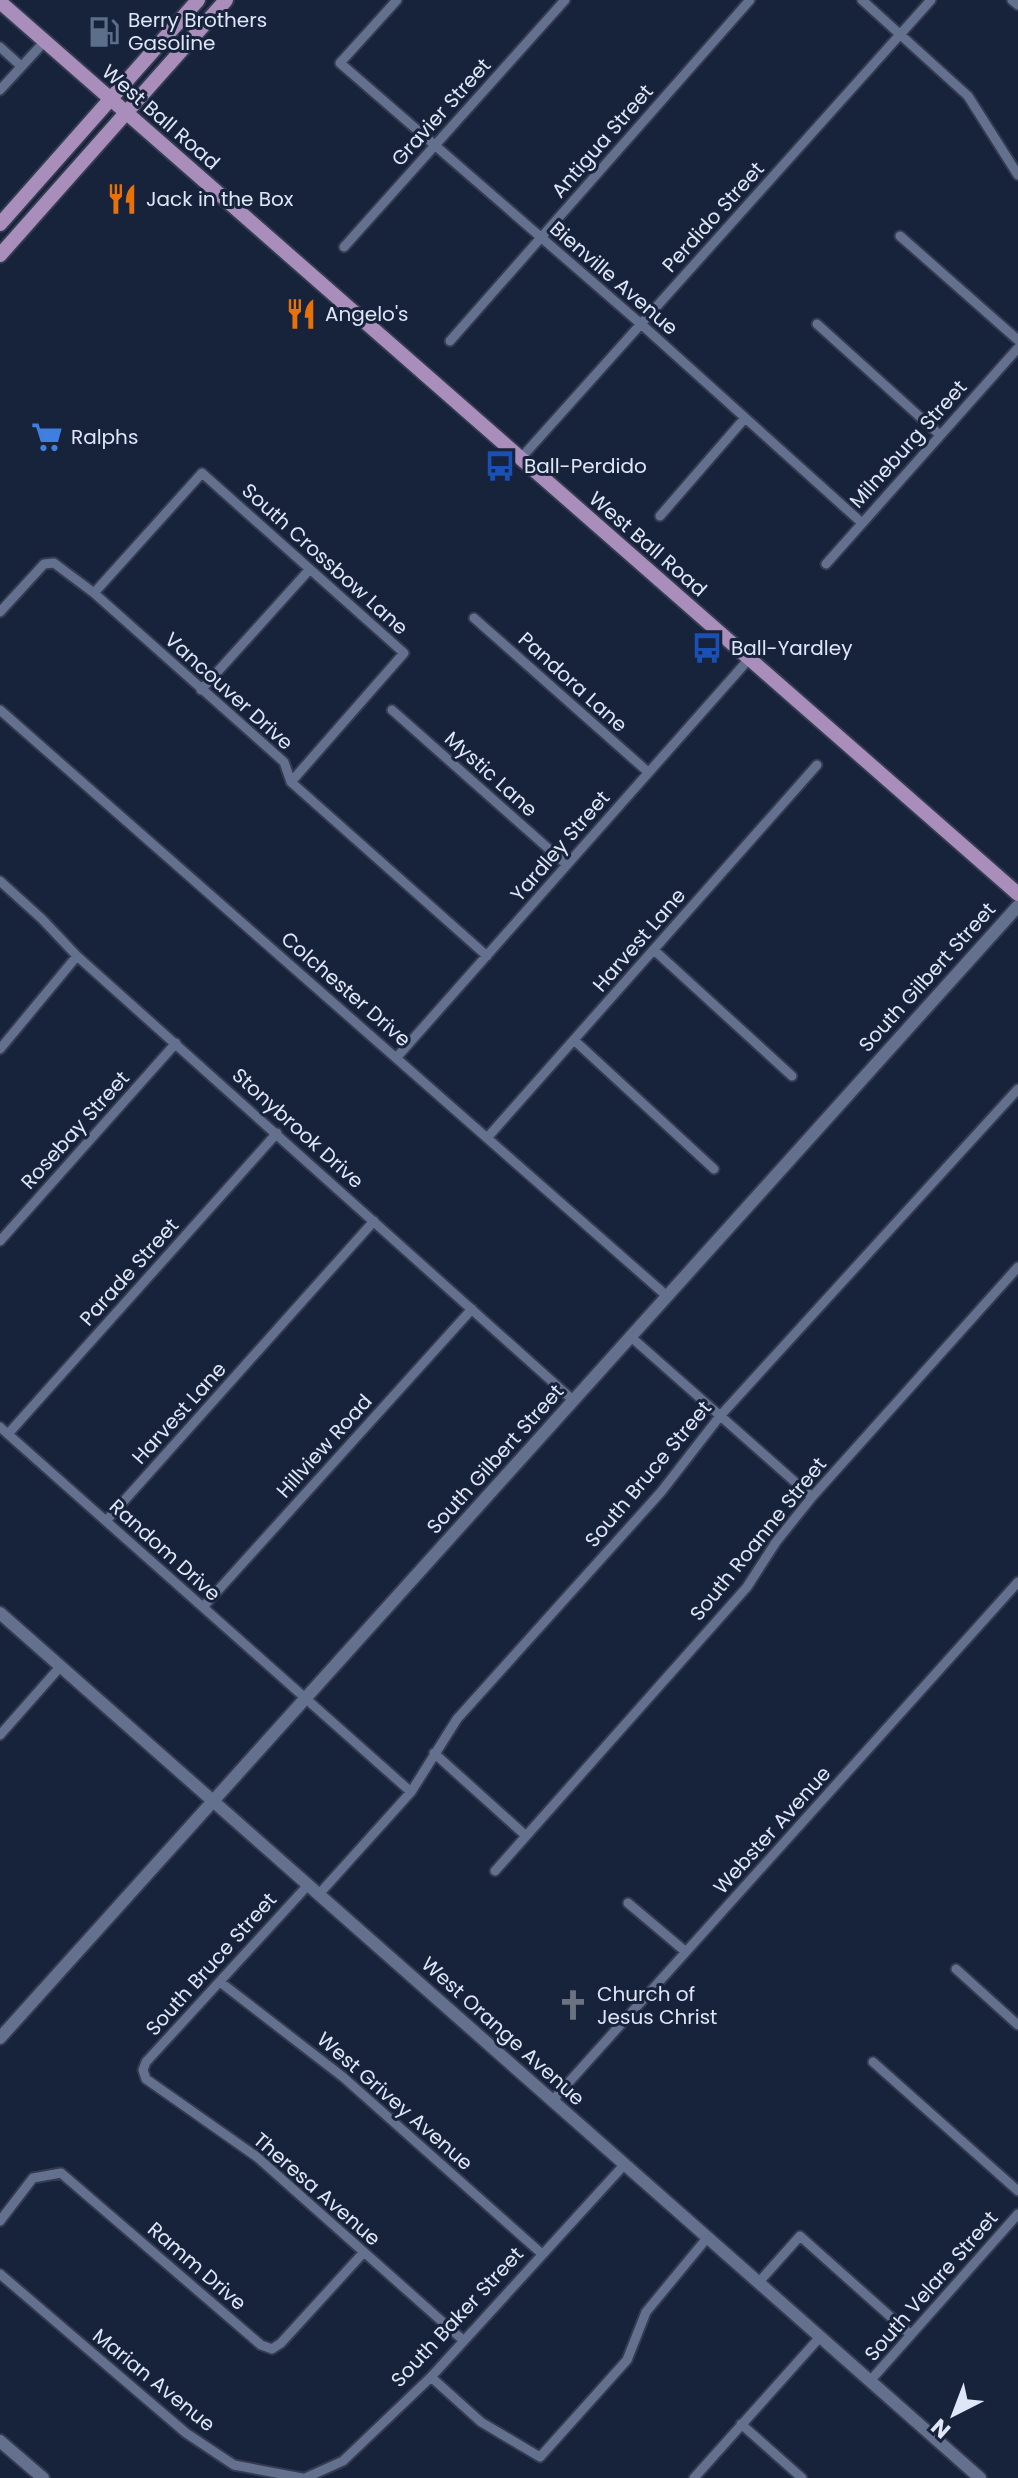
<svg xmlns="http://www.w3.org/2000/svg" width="1018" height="2478" viewBox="0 0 1018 2478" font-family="Poppins,sans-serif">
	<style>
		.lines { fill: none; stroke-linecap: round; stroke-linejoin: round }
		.street-casing { stroke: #343b50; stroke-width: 13 }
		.secondary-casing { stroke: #343b50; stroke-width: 16 }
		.primary-casing { stroke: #343b50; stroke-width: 18 }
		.street { stroke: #63718f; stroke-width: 9 }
		.secondary { stroke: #63718f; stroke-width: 12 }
		.primary { stroke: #a98ebb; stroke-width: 14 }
		.labels { text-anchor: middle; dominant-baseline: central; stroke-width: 6; stroke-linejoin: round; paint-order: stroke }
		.poi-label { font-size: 20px; fill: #dee6f7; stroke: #17223b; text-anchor: start }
		.street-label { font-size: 20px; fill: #dee6f7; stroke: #17223b }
	</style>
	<rect width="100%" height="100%" fill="#17223b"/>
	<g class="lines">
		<defs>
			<path id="street" d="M397 0 340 63 641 324 862 523
				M862 0 968 96 1018 175
				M1012 0 1018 5
				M0 47 21 66
				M0 90 45 41
				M900 236 1018 340
				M344 247 565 0
				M817 324 940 435
				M450 341 750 0
				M521 458 931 0
				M660 516 745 418
				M826 564 1018 348
				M94 593 202 473 404 653 291 782
				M0 612 44 564 54 563 94 593 284 762 291 782 487 956
				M474 618 648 772
				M201 690 310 569
				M0 710 668 1297
				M392 710 567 865
				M0 881 42 919 77 956 574 1401
				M654 950 792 1076
				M574 1040 714 1169
				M0 1049 77 956
				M397 1057 749 659
				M487 1138 817 765
				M0 1241 176 1043
				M631 1337 812 1497
				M0 1427 411 1792
				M8 1434 277 1133
				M106 1521 374 1221
				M203 1607 472 1309
				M0 1735 60 1667
				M434 1753 525 1835
				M495 1871 747 1587 776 1542 812 1497 1018 1267
				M309 1884 146 2062 143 2070 146 2079 257 2157 464 2341
				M320 1893 411 1792 457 1719 661 1492 720 1416 1018 1089
				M628 1903 686 1952
				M956 1969 1018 2025
				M220 1982 343 2077 541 2253
				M873 2062 1018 2191
				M552 2101 1018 1582
				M0 2221 33 2178 61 2173 261 2345 272 2349 281 2343 364 2252
				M0 2274 186 2433 234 2465 302 2478
				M759 2282 800 2236 911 2335
				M431 2377 481 2422 540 2457 627 2360 646 2312 707 2238
				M870 2381 1018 2214
				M741 2424 802 2478
				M305 2478 343 2461 431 2377 624 2165
				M694 2478 820 2337"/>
			<path id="secondary" d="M0 1613 980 2478
				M0 2038 1018 906
				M0 2441 43 2478"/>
			<path id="primary" d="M0 2 1018 894
				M0 224 198 0
				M0 255 226 0"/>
		</defs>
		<use href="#street" class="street-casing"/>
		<use href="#secondary" class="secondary-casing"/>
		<use href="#primary" class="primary-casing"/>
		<use href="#street" class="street"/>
		<use href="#secondary" class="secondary"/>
		<use href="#primary" class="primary"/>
	</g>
	<defs>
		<symbol id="fuel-bare" viewBox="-9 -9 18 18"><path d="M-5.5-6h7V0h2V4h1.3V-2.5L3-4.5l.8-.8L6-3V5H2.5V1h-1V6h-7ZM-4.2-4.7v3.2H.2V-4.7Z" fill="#5c6f8a" stroke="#17223b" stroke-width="2.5" paint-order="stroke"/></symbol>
		<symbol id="restaurant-bare" viewBox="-9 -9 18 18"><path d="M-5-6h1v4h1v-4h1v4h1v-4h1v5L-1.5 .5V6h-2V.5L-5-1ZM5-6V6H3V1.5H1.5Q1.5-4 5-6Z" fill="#e8710a" stroke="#17223b" stroke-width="2.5" paint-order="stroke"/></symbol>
		<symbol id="supermarket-bare" viewBox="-9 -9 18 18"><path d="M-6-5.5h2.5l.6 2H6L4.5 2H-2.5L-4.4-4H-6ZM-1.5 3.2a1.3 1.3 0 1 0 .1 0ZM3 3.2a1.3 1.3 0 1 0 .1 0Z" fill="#3f7fe0" stroke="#17223b" stroke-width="2.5" paint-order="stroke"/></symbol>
		<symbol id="bus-bare" viewBox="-9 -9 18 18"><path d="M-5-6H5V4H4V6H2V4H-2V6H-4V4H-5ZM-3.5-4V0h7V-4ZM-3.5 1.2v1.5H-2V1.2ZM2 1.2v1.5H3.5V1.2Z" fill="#1a4fb4" stroke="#17223b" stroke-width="2.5" paint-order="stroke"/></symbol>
		<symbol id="church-bare" viewBox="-9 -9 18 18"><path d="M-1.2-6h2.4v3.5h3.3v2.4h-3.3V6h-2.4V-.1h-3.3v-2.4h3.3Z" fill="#6b7280" stroke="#17223b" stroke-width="2.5" paint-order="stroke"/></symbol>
	</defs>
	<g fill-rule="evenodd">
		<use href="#fuel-bare" x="82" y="10" width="44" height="44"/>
		<use href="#restaurant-bare" x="100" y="177" width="44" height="44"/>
		<use href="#restaurant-bare" x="279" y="292" width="44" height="44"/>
		<use href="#supermarket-bare" x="25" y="415" width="44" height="44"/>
		<use href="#bus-bare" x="478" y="444" width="44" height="44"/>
		<use href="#bus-bare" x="685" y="626" width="44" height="44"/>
		<use href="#church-bare" x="551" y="1983" width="44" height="44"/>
	</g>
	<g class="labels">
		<g class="poi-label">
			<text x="128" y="20">Berry Brothers<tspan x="128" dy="23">Gasoline</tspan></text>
			<text x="146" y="199">Jack in the Box</text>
			<text x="325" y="314">Angelo's</text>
			<text x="71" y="437">Ralphs</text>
			<text x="524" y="466">Ball-Perdido</text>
			<text x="731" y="648">Ball-Yardley</text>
			<text x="597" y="1994">Church of<tspan x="597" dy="23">Jesus Christ</tspan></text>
		</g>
		<g class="street-label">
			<text transform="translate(441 112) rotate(-48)">Gravier Street</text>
			<text transform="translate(161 117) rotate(41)">West Ball Road</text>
			<text transform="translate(602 141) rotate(-49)">Antigua Street</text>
			<text transform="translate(713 217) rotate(-48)">Perdido Street</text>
			<text transform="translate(614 278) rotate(41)">Bienville Avenue</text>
			<text transform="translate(908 444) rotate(-48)">Milneburg Street</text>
			<text transform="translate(648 544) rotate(41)">West Ball Road</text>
			<text transform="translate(325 559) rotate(42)">South Crossbow Lane</text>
			<text transform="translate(573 682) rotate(42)">Pandora Lane</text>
			<text transform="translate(229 691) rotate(42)">Vancouver Drive</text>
			<text transform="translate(491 774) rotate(42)">Mystic Lane</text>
			<text transform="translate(560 846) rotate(-49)">Yardley Street</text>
			<text transform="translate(639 940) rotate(-49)">Harvest Lane</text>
			<text transform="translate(927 977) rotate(-48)">South Gilbert Street</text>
			<text transform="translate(346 989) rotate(41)">Colchester Drive</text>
			<text transform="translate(298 1128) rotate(42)">Stonybrook Drive</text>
			<text transform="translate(75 1130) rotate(-48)">Rosebay Street</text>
			<text transform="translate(129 1272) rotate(-48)">Parade Street</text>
			<text transform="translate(179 1413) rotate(-48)">Harvest Lane</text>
			<text transform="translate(324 1446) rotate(-48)">Hillview Road</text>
			<text transform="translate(495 1459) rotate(-48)">South Gilbert Street</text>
			<text transform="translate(648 1474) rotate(-50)">South Bruce Street</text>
			<text transform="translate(758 1539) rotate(-51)">South Roanne Street</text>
			<text transform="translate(165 1550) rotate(42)">Random Drive</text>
			<text transform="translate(772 1830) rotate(-48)">Webster Avenue</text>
			<text transform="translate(211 1964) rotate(-48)">South Bruce Street</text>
			<text transform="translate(503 2031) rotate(42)">West Orange Avenue</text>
			<text transform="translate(395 2101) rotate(41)">West Grivey Avenue</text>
			<text transform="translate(317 2189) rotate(41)">Theresa Avenue</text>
			<text transform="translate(197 2266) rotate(41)">Ramm Drive</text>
			<text transform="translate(931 2286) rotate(-49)">South Velare Street</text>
			<text transform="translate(457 2317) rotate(-47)">South Baker Street</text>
			<text transform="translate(154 2380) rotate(39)">Marian Avenue</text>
		</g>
	</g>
	<g transform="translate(954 2414) rotate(222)" stroke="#17223b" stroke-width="6" paint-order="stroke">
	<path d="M0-6L14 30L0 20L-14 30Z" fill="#dee6f7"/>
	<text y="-12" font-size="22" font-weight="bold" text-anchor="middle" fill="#dee6f7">N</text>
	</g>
</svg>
